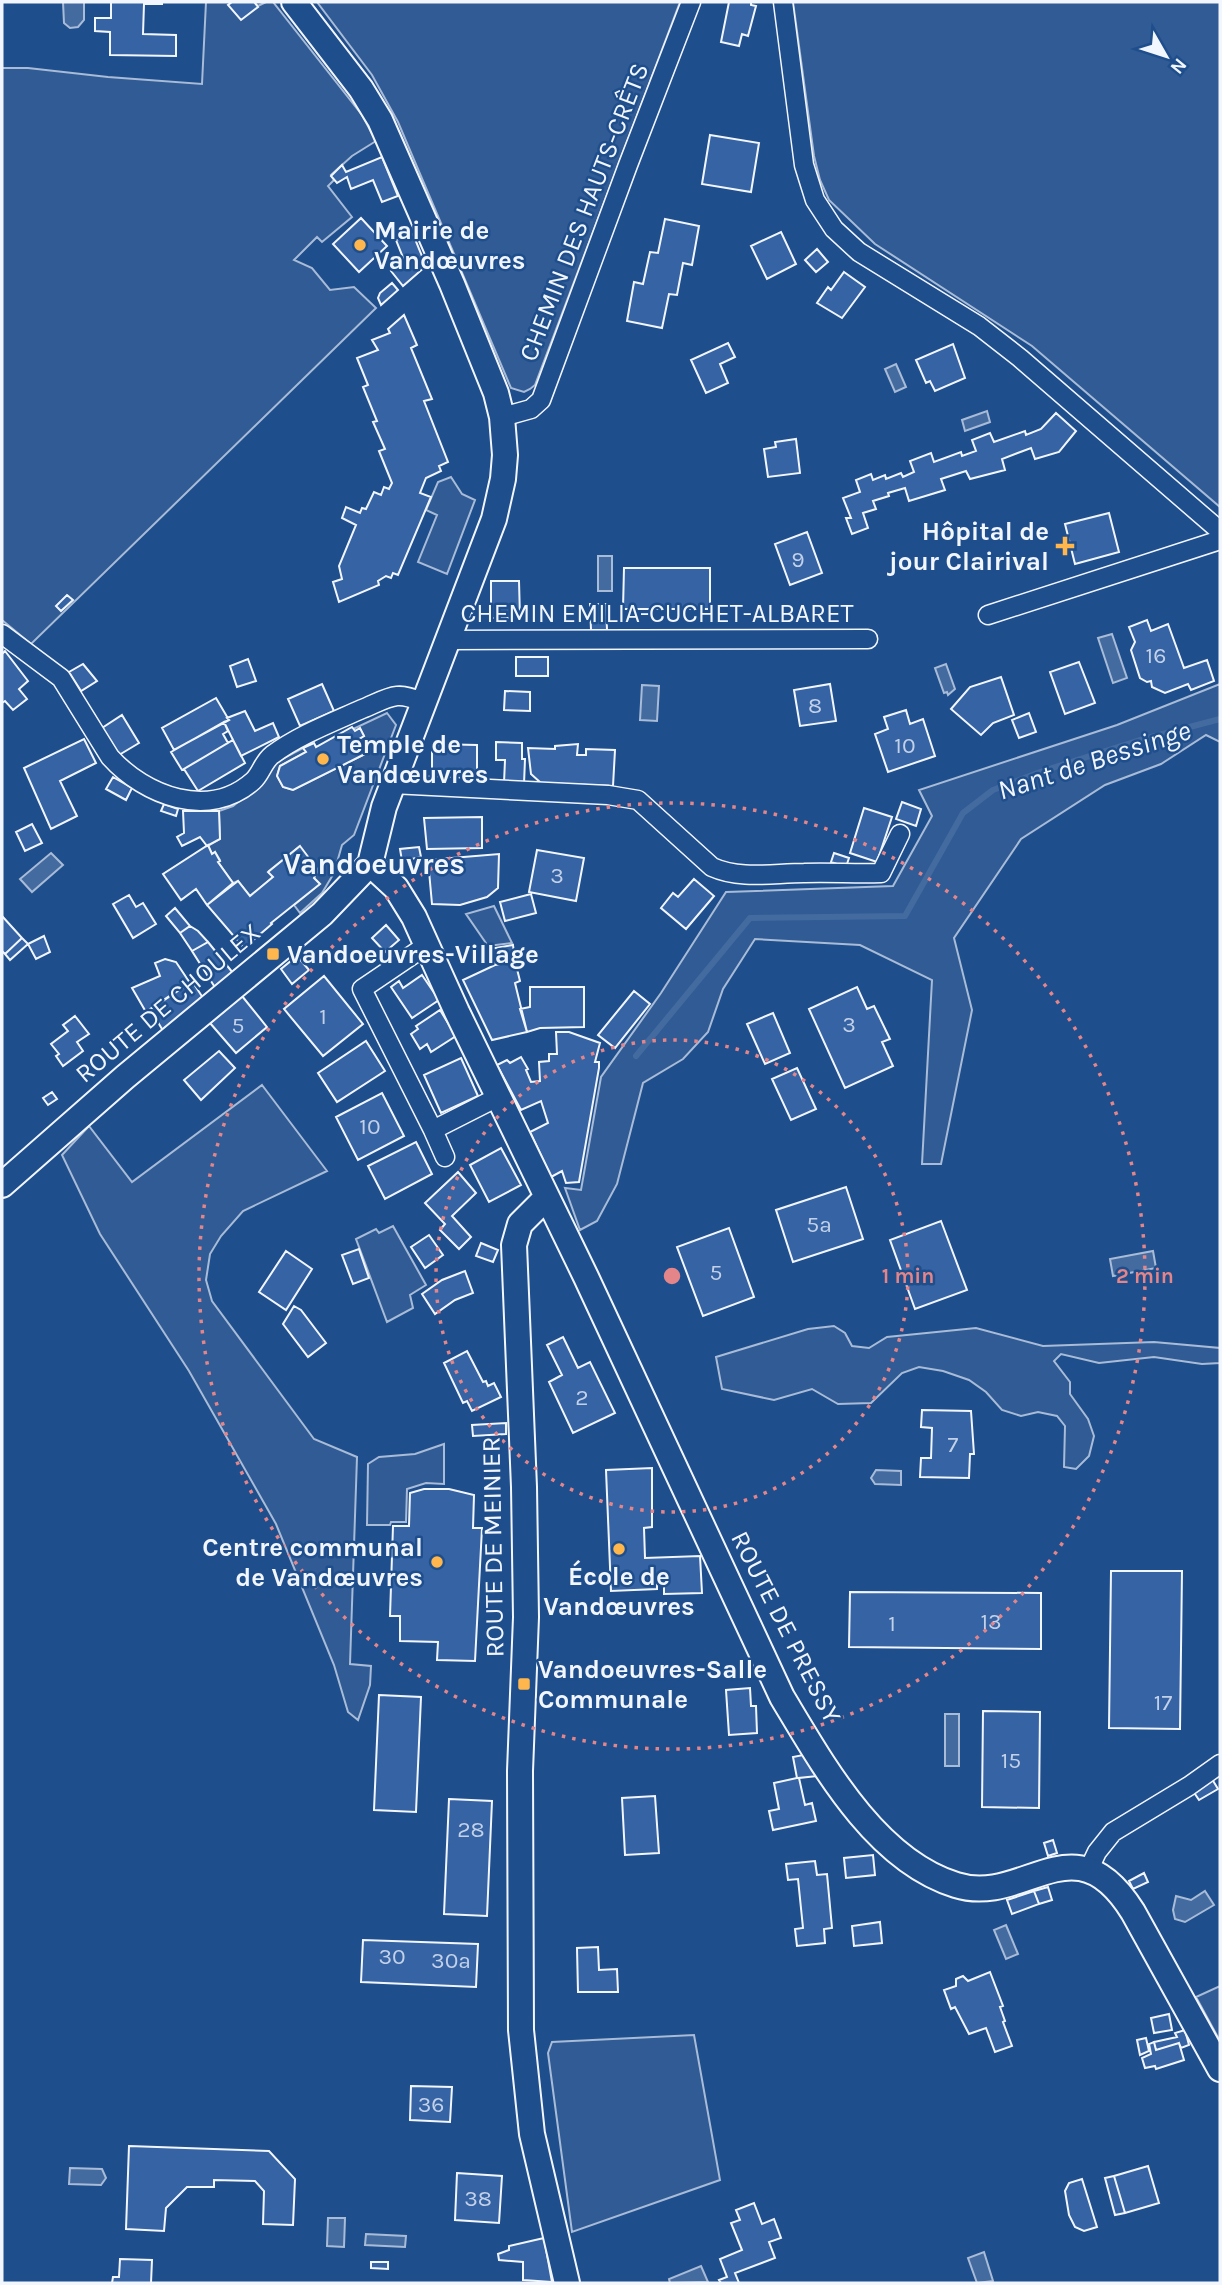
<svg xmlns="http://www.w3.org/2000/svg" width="1222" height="2285" viewBox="0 0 1222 2285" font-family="Karla,sans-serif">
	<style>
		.built { fill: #305b95; stroke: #a8bbd7; stroke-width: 2 }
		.water { fill: #446ba0; stroke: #a8bbd7; stroke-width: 2 }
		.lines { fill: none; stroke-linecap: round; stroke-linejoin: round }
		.stream { stroke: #446ba0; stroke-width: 6 }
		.building { fill: #3563a3; stroke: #f2f6ff; stroke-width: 2 }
		.street-casing { stroke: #f2f6ff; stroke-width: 21 }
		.secondary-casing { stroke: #f2f6ff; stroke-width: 28 }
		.street { stroke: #1f4e8c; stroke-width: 18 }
		.secondary { stroke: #1f4e8c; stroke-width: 24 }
		.ring { fill: none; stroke: #e38589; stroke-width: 3.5; stroke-dasharray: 3.5 7 }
		.poi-dot { fill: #ffb74d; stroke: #1f4e8c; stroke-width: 2.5 }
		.labels { text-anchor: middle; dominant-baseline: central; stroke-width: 5; stroke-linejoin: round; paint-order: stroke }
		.number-label { font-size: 23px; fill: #c3d1e8 }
		.street-label { font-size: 26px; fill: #f2f6ff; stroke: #1f4e8c }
		.poi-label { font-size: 26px; font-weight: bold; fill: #f2f6ff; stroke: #1f4e8c; text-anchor: start }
		.water-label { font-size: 28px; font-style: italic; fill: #f2f6ff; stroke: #1f4e8c }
		.quarter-label { font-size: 30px; font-weight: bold; fill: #f2f6ff; stroke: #1f4e8c }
		.centre { fill: #e38589; stroke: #1f4e8c; stroke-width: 3.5 }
		.ring-label { font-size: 21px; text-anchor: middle; font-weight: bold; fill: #e38589; stroke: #1f4e8c; stroke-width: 5; stroke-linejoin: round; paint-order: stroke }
	</style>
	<rect width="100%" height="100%" fill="#1f4e8c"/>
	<path class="built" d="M206 2H254L258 6 266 2H273L362 115 376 141 352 156 331 175 334 180 328 186 352 217 322 242 317 237 294 260 312 268 330 290 354 287 376 308 31 644 2 620V68H28L108 77 202 84Z
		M317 2H680L535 385 530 389 524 392 511 388 398 122 372 75Z
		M793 2H1220V507L1032 346 875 244 829 200 820 180 814 156Z
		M451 477 462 494 475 500 447 574 418 562 437 515 426 510 438 482Z
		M1220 684V742L1206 735 1161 764 1105 785 1021 839 954 938 972 1010 941 1164H922L932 980 860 945 755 939 723 989 708 1032 683 1059 643 1083 617 1184 597 1221 580 1230 565 1188 581 1190 601 1077 661 993 726 892 893 886 932 816 919 790 1117 725Z
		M387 713 396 725 354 835 342 845 334 873 322 893 300 913 294 905 320 884 314 878 318 870 299 847 269 871 273 877 250 896 238 881 233 883 218 862 220 860 215 852 212 854 208 846 220 839 219 811 233 806 261 783 271 765 303 748 306 752 280 766 277 776 283 787 293 790 367 753 359 739 364 736 360 729 355 731 353 729Z
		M494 906 512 943 488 946 466 914Z
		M262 1085 327 1171 243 1211 221 1236 210 1254 206 1280 212 1301 314 1439 357 1457 350 1664 371 1666 370 1685 358 1720 348 1712 334 1665 276 1524 189 1371 100 1234 62 1155 89 1126 132 1182Z
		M393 1226 426 1285 410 1295 413 1308 387 1322 356 1239 376 1229 379 1233Z
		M834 1326 845 1333 852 1346 869 1348 887 1337 976 1328 1043 1346 1154 1342 1220 1348V1363L1202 1364 1154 1357 1099 1363 1061 1354 1054 1361 1070 1382V1394L1088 1419 1094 1436 1089 1456 1076 1469 1064 1467 1065 1426 1057 1416 1038 1412 1021 1416 1002 1410 986 1392 969 1380 943 1371 919 1367 902 1373 871 1403 838 1404 812 1389 774 1400 722 1389 716 1357 808 1329Z
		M444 1444V1484L426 1483 407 1489 406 1522H391L390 1525H367L368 1464 379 1457 415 1454Z
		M1220 1986V2041L1196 1997Z
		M694 2035 720 2180 572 2232 548 2053 552 2042Z"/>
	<path class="water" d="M63 2H84V20L78 27 70 28 64 23Z
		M896 364 906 387 895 392 885 369Z
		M987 411 990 422 965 431 962 420Z
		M598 556H612V591H598Z
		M1112 634 1127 678 1113 683 1098 638Z
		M946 664 955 689 948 695 947 692 944 693 935 668Z
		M642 685 659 686 657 721 640 720Z
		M51 853 63 865 32 892 20 879Z
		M1153 1251 1156 1268 1113 1276 1110 1259Z
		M876 1470 901 1471V1485L875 1484 871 1478Z
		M945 1714H959V1766H945Z
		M1205 1891 1214 1905 1185 1922 1175 1919 1173 1910 1176 1896 1191 1900Z
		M1006 1925 1018 1954 1006 1959 994 1930Z
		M70 2168 102 2169 106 2178 101 2185 69 2184Z
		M328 2218H345L344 2247 327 2246Z
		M366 2234 406 2236 405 2247 365 2245Z
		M984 2252 993 2281 977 2283 968 2258Z
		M701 2266 708 2282 670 2283 669 2279Z"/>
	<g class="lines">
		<path class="stream" d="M636 1056 750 918 905 916 963 813 993 790 1043 771 1140 740 1220 719"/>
	</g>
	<path class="building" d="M111 2H162V4H144L143 34 176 35V56L110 55V32L95 31V18H111Z
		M232 2H254L258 7 241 20 228 5Z
		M729 2H751V5L756 6 748 36 742 34 739 46 721 42Z
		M710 135 759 143 751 192 702 184Z
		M382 157 398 196 382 202 373 180 351 189 347 177 337 183 331 176 342 165 346 172Z
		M361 218 387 246 359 272 333 244Z
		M665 219 699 226 692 265 683 263 677 295 669 294 662 328 627 321 634 282 643 284 650 252 658 253Z
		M781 232 796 264 767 279 751 246Z
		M413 234 426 266 403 286 391 271 404 260 396 240Z
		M817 249 828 262 816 272 805 260Z
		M844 272 865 287 842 318 817 303 828 287 831 290Z
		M392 283 398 290 381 305 378 298 380 293Z
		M404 315 417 345 411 348 432 399 424 401 448 462 439 466 441 471 426 478 420 493 431 497 398 575 393 573 391 578 386 576 378 581 379 585 339 602 333 582 342 579 339 566 356 525 342 518 346 507 360 513 362 508 366 509 374 492 381 495 384 487 389 489 392 483 379 451 385 449 373 422 377 421 363 387 368 385 357 358 378 350 372 340 390 333 388 329Z
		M728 343 735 357 720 364 728 383 706 393 691 360Z
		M953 344 965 378 935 391 930 381 926 383 916 360Z
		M1056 413 1076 431 1059 452 1035 459 1031 448 1002 459 1005 470 970 479 966 471 941 479 945 490 909 501 905 488 888 493 889 496 873 501 876 509 863 513 868 528 852 534 846 518H851L843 498 860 492 856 480 871 474 873 480 885 475 886 479 901 473 903 477 914 472 910 461 931 453 934 462 961 452 962 456 976 451 972 440 990 433 994 442 1025 431 1026 435 1041 429Z
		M796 439 800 473 768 477 764 449 776 447 775 442Z
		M1109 513 1119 552 1075 564 1065 524Z
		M807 532 822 573 790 585 775 544Z
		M624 568H710V609H623Z
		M491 581H519L520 618H491Z
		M67 595 73 600 61 611 56 606Z
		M590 604H606L607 630H591Z
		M1147 620 1151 631 1168 624 1184 668 1207 660 1214 681 1191 690 1188 684 1165 693 1152 687 1151 681 1147 682 1140 678 1131 650 1135 642 1129 627Z
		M5 651 28 681 19 689 27 699 13 710 5 701 2 703V654Z
		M516 657H548V676H516Z
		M248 659 256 681 237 687 230 666Z
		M1079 662 1095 703 1065 714 1050 672Z
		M83 664 97 681 81 691 69 672Z
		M1001 677 1014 715 993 723 981 735 951 709 970 687Z
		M322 684 334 711 300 726 288 699Z
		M830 684 836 721 800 726 794 690Z
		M505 691 530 692V711L504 710Z
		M216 698 229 720 174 750 162 728Z
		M906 710 910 724 923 719 935 756 888 772 875 734 888 729 884 717Z
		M245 711 255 731 273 723 279 737 241 756 224 722 229 720 227 718Z
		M1029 713 1036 732 1019 738 1012 720Z
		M122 715 139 743 119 755 102 728Z
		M224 722 228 731 223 734 228 743 182 770 171 752Z
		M352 727 355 731 360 728 364 736 359 739 367 753 293 790 283 787 277 776 280 766 306 752 303 748 314 743 316 747Z
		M84 739 96 763 60 781 77 816 51 829 24 768Z
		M233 740 245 763 198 791 184 769Z
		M496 742 522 743V759H525L524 784 504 783 505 760H496Z
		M432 744 477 745V782L432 781Z
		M578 744 577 755H586V749L615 750 613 786 541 783 531 774 528 748 555 749V746Z
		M113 777 132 788 126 800 106 789Z
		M902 802 921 809 916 826 896 819Z
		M164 804 178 809 176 816 161 811Z
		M864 808 892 817 877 862 850 853Z
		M183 811H219L220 839 207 846 200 837 182 846 177 837 184 833Z
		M482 817V848L427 849 424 818Z
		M32 824 42 843 25 851 16 832Z
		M208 845 212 854 215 852 220 861 218 862 233 883 207 905 196 889 181 900 163 874Z
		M300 846 318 870 314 878 320 884 271 923 272 924 244 948 207 905 238 881 250 896 273 877 268 872Z
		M419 847 421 857 402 861 400 849Z
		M537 850 584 858 576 901 529 892Z
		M834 853 849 858 846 867 831 862Z
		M499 854 498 888 487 897 460 905 432 904 428 860Z
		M694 879 714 896 686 929 661 908 673 893 678 897Z
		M531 894 536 913 505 921 500 902Z
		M129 895 136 907 143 903 156 924 133 938 113 904Z
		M175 908 190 926 180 933 166 916Z
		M2 916 22 938 5 954 2 951Z
		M386 925 399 940 385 952 372 938Z
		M190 926 198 931 208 942 192 951 180 933Z
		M44 936 50 952 36 959 28 944Z
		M22 938 28 944 10 960 5 954Z
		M208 942 233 973 216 989 192 951Z
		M513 945 515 961 495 965 489 949Z
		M297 956 309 970 292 984 281 969Z
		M165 959 176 962 190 983 146 1012 132 988 160 976 155 963Z
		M515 961 520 981 515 983 527 1032 492 1040 463 980 495 965Z
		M422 975 439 1000 412 1018 391 987 399 981 403 988Z
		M324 976 363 1024 323 1056 284 1009Z
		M192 981 205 1001 165 1034 150 1009Z
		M530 987H584V1027L540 1028 527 1032 520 1009 530 1007Z
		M857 987 867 1009 874 1006 890 1039 882 1042 893 1066 845 1088 809 1009Z
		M634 991 650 1004 615 1048 598 1035Z
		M242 996 267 1027 236 1053 210 1023Z
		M440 1010 456 1036 431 1052 427 1044 420 1049 411 1034 418 1029 416 1026Z
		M773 1013 790 1053 765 1064 747 1024Z
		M75 1016 89 1034 77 1042 83 1051 63 1066 56 1056 59 1054 51 1044 68 1031 63 1025Z
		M556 1032H569L600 1043 595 1062H599V1068L579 1182 566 1183 562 1171 551 1177 530 1132 548 1123 541 1101 521 1110 497 1065 507 1060 510 1063 521 1057 528 1069 526 1070 531 1082 540 1081 539 1062 549 1061V1054H557Z
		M366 1041 385 1071 337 1102 318 1073Z
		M219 1051 235 1068 201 1100 184 1080Z
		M461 1058 478 1096 441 1113 424 1075Z
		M797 1068 816 1109 791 1120 772 1079Z
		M52 1092 57 1099 48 1105 43 1098Z
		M382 1093 404 1136 358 1160 336 1117Z
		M416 1142 432 1174 385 1199 368 1166Z
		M501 1148 521 1185 489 1202 470 1165Z
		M458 1172 476 1193 452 1216 471 1237 459 1249 440 1230 445 1224 425 1203Z
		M846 1187 863 1239 793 1262 776 1210Z
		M941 1221 967 1290 915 1309 890 1240Z
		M729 1228 754 1297 703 1316 677 1247Z
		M429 1235 443 1255 425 1268 411 1247Z
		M481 1243 498 1250 493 1262 476 1256Z
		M359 1249 369 1278 353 1284 342 1255Z
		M286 1251 312 1269 286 1310 259 1292Z
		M465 1271 473 1293 455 1300 435 1314 422 1294 442 1280Z
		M294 1306 301 1310 326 1343 308 1357 283 1324Z
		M563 1337 578 1368 590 1362 615 1413 573 1433 549 1382 562 1375 547 1345Z
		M467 1351 483 1382 486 1381 488 1386 494 1383 501 1397 472 1411 467 1401 463 1403 444 1363Z
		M922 1410 971 1411 974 1454H970L969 1478 920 1477 921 1458H931L932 1428 921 1427Z
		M506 1423V1434L473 1436 472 1425Z
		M652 1468V1527L644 1528 645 1558 700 1556 702 1593 664 1594V1578L657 1579V1589L611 1591 606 1470Z
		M424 1489H449L474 1495 473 1528H482L475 1661 437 1660 438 1642 400 1641V1616H390L393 1526H409L410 1493Z
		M1111 1571H1182L1180 1729 1109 1728Z
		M850 1592 1041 1593V1649L849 1647Z
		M750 1688 751 1706H756L757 1733 729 1735 726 1690Z
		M379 1695 421 1697 416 1812 374 1810Z
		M983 1711 1040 1712 1039 1808 982 1807Z
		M803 1755 818 1776 799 1778 805 1805 812 1803 816 1821 773 1830 769 1811 779 1809 774 1783 797 1778 793 1757Z
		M1212 1779 1218 1789 1199 1800 1193 1791Z
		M655 1796 659 1853 625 1855 622 1798Z
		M449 1799 492 1801 487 1916 444 1914Z
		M1053 1840 1057 1853 1048 1856 1044 1843Z
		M873 1855 875 1875 846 1878 844 1858Z
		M815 1861 817 1875 827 1874 832 1928 824 1929 825 1943 797 1946 795 1929 803 1928 798 1879 788 1880 786 1864Z
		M1144 1873 1148 1882 1133 1889 1129 1881Z
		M1048 1887 1052 1900 1039 1904 1034 1891Z
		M1034 1891 1039 1904 1012 1914 1007 1900Z
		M880 1922 882 1943 854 1946 852 1926Z
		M363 1940 478 1944 476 1987 361 1982Z
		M598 1947 599 1970 617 1969 618 1992H578L577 1948Z
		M990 1972 1003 2006 1000 2007 1005 2021 1003 2022 1012 2046 995 2052 986 2028 969 2034 955 2007 951 2009 944 1990 956 1986V1979L963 1976 968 1981Z
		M1169 2014 1172 2030 1154 2033 1151 2018Z
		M1185 2030 1189 2045 1181 2048 1179 2043 1156 2050 1154 2042 1177 2037 1175 2033Z
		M1146 2038 1149 2051 1140 2055 1137 2040Z
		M1154 2042 1156 2050 1179 2043 1184 2060 1156 2069 1155 2066 1145 2068 1142 2058 1151 2054 1149 2044Z
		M411 2086 452 2087 450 2122 410 2120Z
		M129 2146 269 2151 295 2179 293 2225 263 2224 264 2191 255 2181 214 2180V2187H187L166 2208 164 2231 126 2229Z
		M1148 2166 1159 2203 1125 2213 1114 2176Z
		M457 2173 502 2176 499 2223 455 2220Z
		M1114 2176 1125 2213 1115 2215 1105 2178Z
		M1082 2179 1097 2227 1084 2231 1075 2227 1069 2215 1065 2191 1069 2183Z
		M754 2203 762 2224 774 2219 781 2238 769 2242 775 2258 735 2273 739 2283H721L719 2280 727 2277 720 2259 742 2250 731 2223 740 2220 736 2210Z
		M544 2238 552 2282 523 2280V2262L499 2260 498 2254 509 2250V2246Z
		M120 2259 152 2260 151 2283H112L113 2277H119Z
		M371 2262H388V2269L371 2268Z"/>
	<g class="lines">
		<defs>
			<path id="street" d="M783 2 804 165 815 200 834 229 859 252 979 326 1020 358 1220 531
				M502 417 531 409 541 400 628 165 691 2
				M988 615 1220 540
				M2 634 61 678 110 757C145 796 209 820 253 781 261 774 263 762 272 755 299 735 331 723 362 709 373 705 386 697 397 696 406 695 415 699 423 702
				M446 640 868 639
				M392 784 608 795 638 800 712 867C741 880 773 873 804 873 830 872 856 874 881 873L900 834
				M427 945 362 989 433 1130 498 1097
				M433 1130 445 1157
				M1088 1871 1097 1852 1113 1832 1189 1786 1220 1764"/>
			<path id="secondary" d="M370 864 396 888 414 917 457 1012 586 1277 782 1697C823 1765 875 1860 956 1885 1025 1907 1074 1817 1133 1912L1220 2069
				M2 1185 125 1077 322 914 370 864 384 807 494 519 503 479 505 455 502 417 496 393 452 284 380 120 361 89 294 2
				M546 1198 520 1224 514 1245 524 1487 526 1617 520 1771 521 2030 532 2134 567 2283"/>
		</defs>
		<use href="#street" class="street-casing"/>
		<use href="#secondary" class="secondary-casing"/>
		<use href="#street" class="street"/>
		<use href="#secondary" class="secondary"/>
	</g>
	<g class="ring">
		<circle cx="672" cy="1276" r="236"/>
		<circle cx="672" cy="1276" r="473"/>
	</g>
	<g class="poi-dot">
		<circle cx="360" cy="245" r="7"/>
		<path d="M1061.5 535.5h7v7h7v7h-7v7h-7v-7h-7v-7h7z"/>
		<circle cx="323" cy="759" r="7"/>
		<rect x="266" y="947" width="14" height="14" rx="3.5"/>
		<circle cx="619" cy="1549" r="7"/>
		<circle cx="437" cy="1562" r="7"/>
		<rect x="517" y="1677" width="14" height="14" rx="3.5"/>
	</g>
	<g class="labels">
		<g class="number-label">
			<text x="798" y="559">9</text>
			<text x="1156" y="655">16</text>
			<text x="815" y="705">8</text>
			<text x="905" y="745">10</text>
			<text x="557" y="875">3</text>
			<text x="323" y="1016">1</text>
			<text x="849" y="1024">3</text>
			<text x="238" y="1025">5</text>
			<text x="370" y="1126">10</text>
			<text x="819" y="1224">5a</text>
			<text x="716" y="1272">5</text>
			<text x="582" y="1397">2</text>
			<text x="953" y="1444">7</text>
			<text x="991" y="1621">13</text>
			<text x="892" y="1623">1</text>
			<text x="1163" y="1702">17</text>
			<text x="1011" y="1760">15</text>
			<text x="471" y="1829">28</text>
			<text x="392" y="1956">30</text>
			<text x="451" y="1960">30a</text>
			<text x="431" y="2104">36</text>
			<text x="478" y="2198">38</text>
		</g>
		<g class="street-label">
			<text transform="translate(584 212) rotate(-69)">CHEMIN DES HAUTS-CRÊTS</text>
			<text x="657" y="613">CHEMIN EMILIA-CUCHET-ALBARET</text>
			<text transform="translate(168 1003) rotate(-40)">ROUTE DE CHOULEX</text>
			<text transform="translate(493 1547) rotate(-91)">ROUTE DE MEINIER</text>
			<text transform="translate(786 1627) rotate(63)">ROUTE DE PRESSY</text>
		</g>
		<g class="poi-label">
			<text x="374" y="230">Mairie de<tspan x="374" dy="30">Vandœuvres</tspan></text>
			<text x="1049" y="531" text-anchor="end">Hôpital de<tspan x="1049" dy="30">jour Clairival</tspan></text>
			<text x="337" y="744">Temple de<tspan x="337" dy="30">Vandœuvres</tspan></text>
			<text x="287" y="954">Vandoeuvres-Village</text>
			<text x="423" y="1547" text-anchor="end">Centre communal<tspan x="423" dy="30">de Vandœuvres</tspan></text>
			<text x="619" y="1576" text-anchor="middle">École de<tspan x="619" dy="30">Vandœuvres</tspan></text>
			<text x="538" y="1669">Vandoeuvres-Salle<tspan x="538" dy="30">Communale</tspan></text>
		</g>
		<g class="water-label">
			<text transform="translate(1094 760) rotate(-18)">Nant de Bessinge</text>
		</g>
		<g class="quarter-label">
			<text x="374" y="864">Vandoeuvres</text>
		</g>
	</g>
	<circle cx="672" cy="1276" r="10" class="centre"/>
	<g class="ring-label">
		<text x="908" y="1283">1 min</text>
		<text x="1145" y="1283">2 min</text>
	</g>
	<rect width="1222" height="2285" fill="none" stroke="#f2f6ff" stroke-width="7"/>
	<g transform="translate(1166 56) rotate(129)" stroke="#1f4e8c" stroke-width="5" paint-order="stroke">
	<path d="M0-5L12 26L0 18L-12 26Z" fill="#f2f6ff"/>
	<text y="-10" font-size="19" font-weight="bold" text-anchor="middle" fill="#f2f6ff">N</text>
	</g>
</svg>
